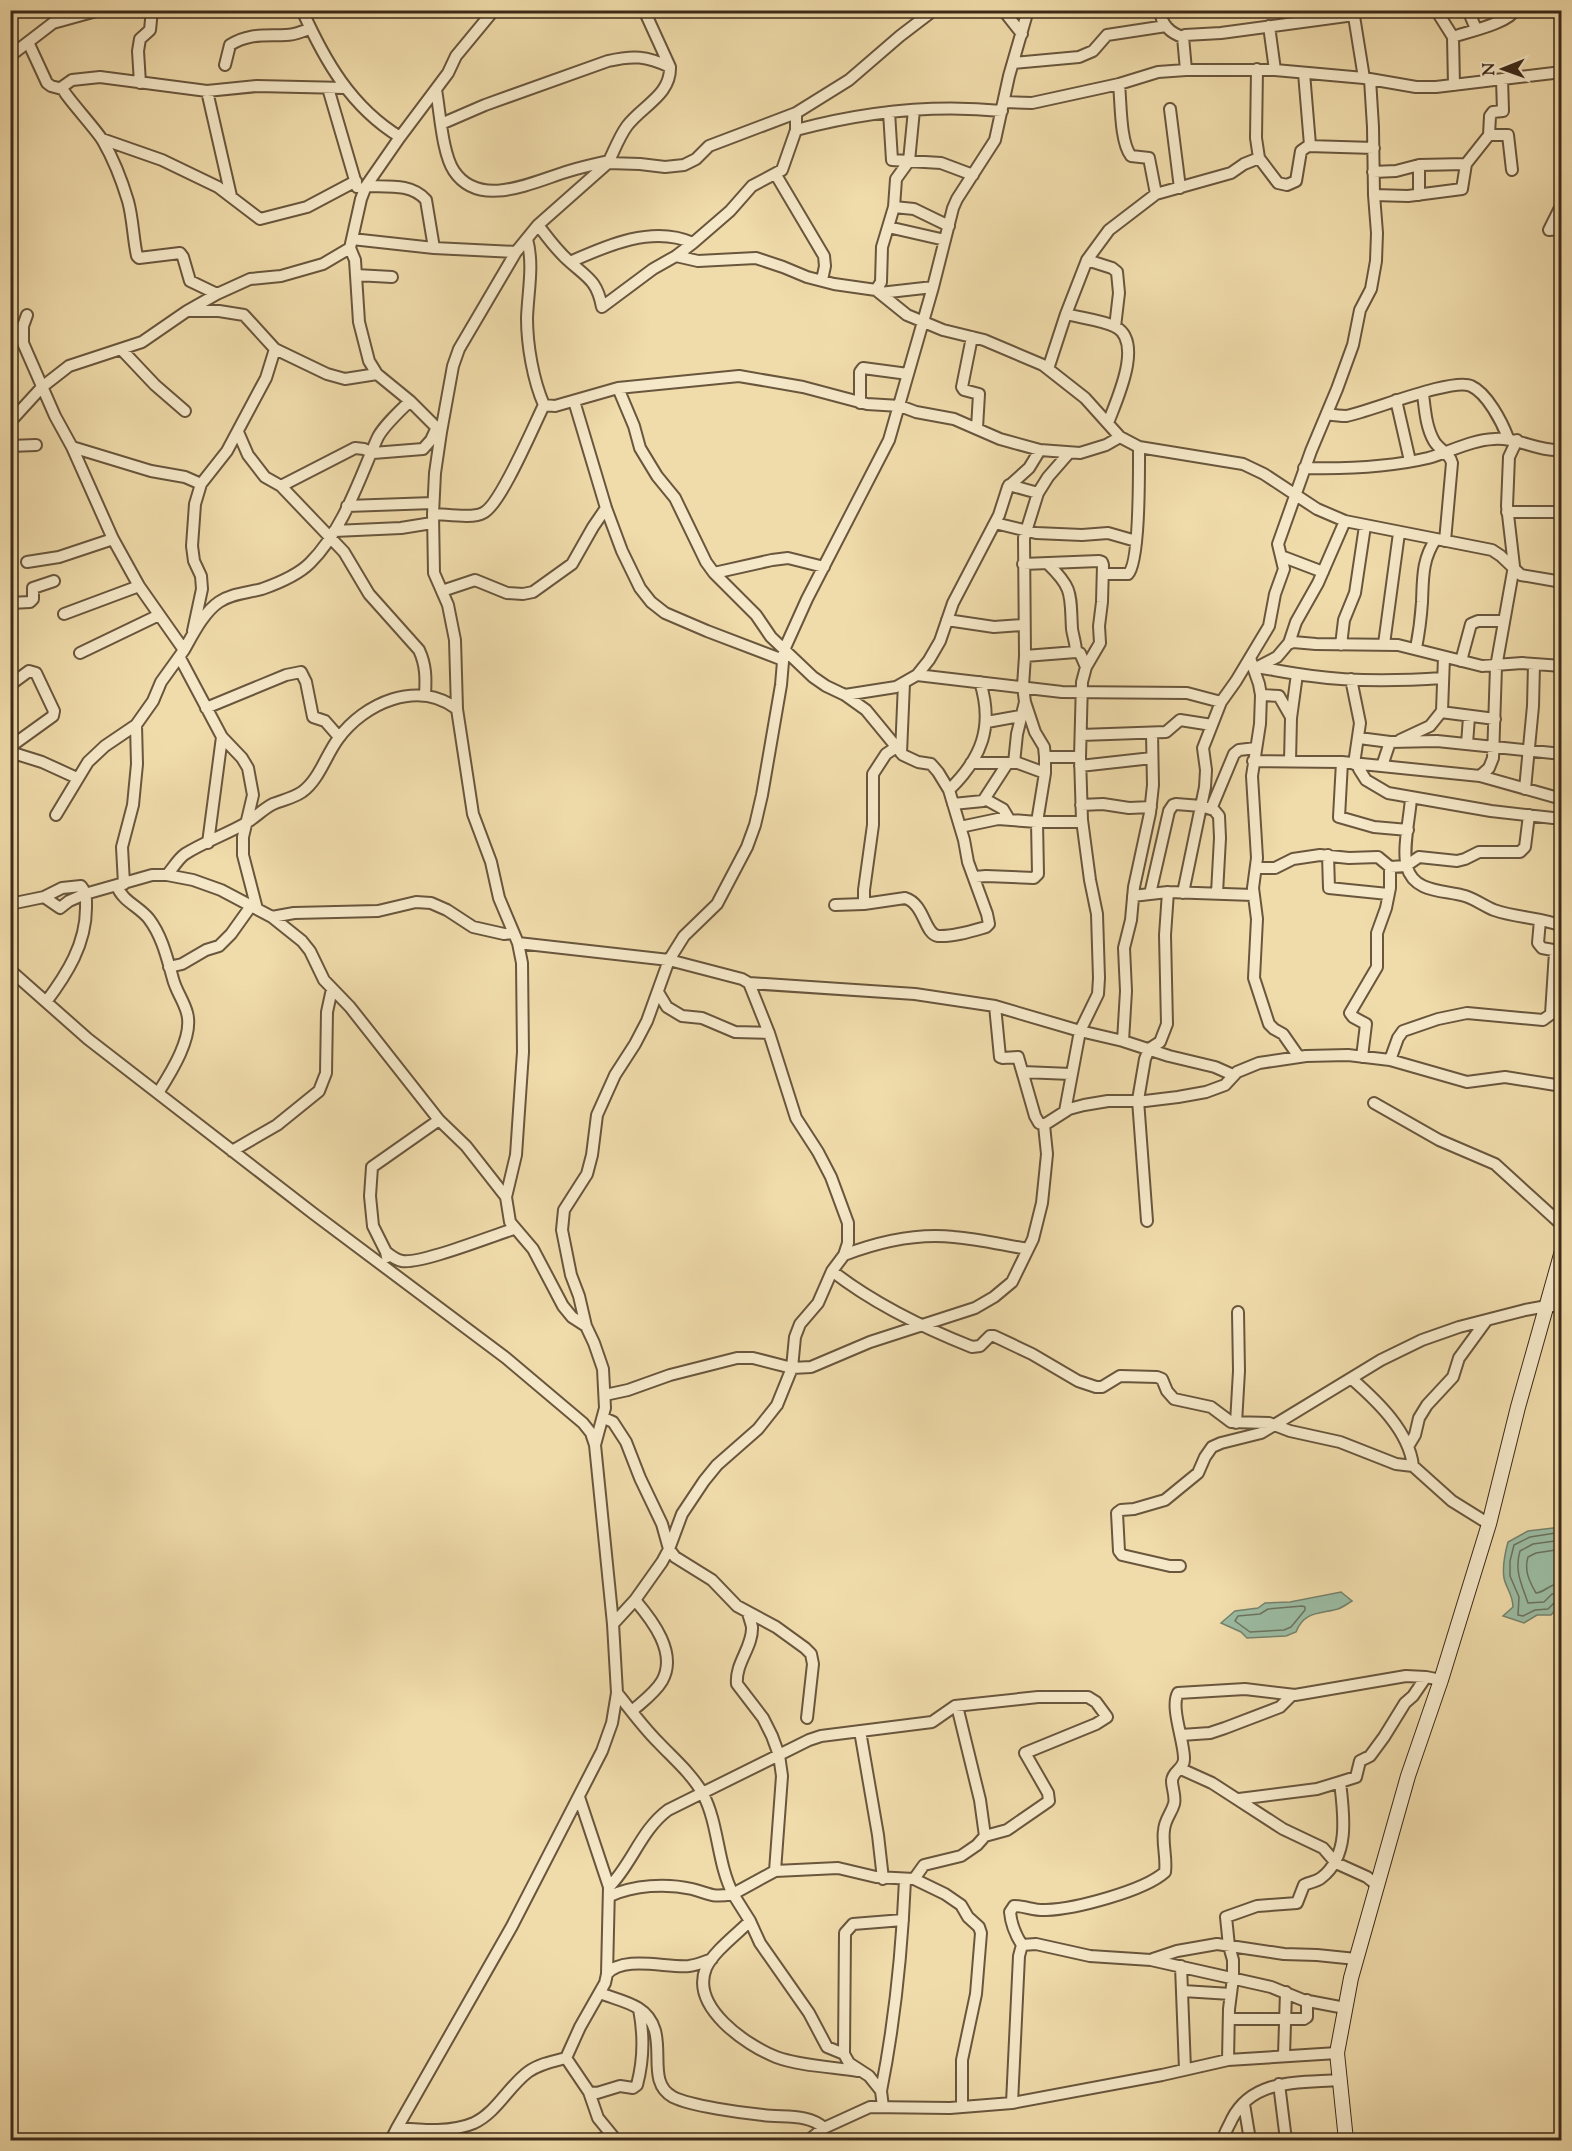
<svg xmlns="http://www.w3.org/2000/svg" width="1572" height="2151" viewBox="0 0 1572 2151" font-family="'Sorts Mill Goudy',serif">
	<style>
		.water { fill: #9bbca3; stroke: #75826c; stroke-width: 1.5 }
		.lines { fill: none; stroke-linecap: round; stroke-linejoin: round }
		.shore { stroke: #6c735e; stroke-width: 1.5 }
		.street-casing { stroke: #69563d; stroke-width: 14 }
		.secondary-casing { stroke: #3c2a19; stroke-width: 16 }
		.street { stroke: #f5e8c8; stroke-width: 10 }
		.secondary { stroke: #f5e8c8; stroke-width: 14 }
	</style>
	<rect width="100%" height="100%" fill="#f0dbaa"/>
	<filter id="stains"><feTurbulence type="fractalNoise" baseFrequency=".00333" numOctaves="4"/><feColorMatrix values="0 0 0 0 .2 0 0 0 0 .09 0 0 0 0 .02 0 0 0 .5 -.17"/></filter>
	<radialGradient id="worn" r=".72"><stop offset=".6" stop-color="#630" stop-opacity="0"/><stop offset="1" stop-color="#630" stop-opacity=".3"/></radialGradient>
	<path class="water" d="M1561 1527V1604L1551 1615H1537L1524 1623 1503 1616 1513 1607C1513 1595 1506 1588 1504 1578 1502 1566 1505 1553 1508 1542L1528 1531Z
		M1341 1592 1352 1601C1347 1604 1343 1607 1338 1609 1320 1614 1304 1611 1296 1632L1286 1636 1247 1638 1241 1632 1221 1623 1235 1611 1258 1608 1265 1603 1290 1602Z"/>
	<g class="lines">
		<path class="shore" d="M1562 1532 1530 1537 1514 1545 1510 1561V1576L1519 1597 1518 1615 1523 1616 1535 1610 1548 1609 1556 1601 1562 1599
			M1562 1540 1533 1544 1520 1551C1514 1571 1522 1585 1528 1603L1544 1602 1552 1594 1562 1592
			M1562 1549 1536 1553 1528 1557C1524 1570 1529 1581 1536 1593 1544 1593 1550 1583 1562 1583
			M1302 1606 1305 1607V1610L1291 1627 1284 1630 1250 1632 1235 1621 1238 1616 1260 1614 1268 1609Z"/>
		<defs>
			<path id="street" d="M302 10C325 61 351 107 400 137
				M652 10H693
				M1003 10 1022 34
				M1160 10C1161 24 1170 33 1183 37
				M1353 10 1364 78
				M1436 10 1453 37
				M1468 10 1476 29
				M1269 26 1275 70
				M28 42 47 83 51 86 62 89
				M10 56 53 23 100 10
				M1013 63 1079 57 1093 51 1107 35 1166 26
				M225 65 230 45C249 33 265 36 286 35 295 35 302 31 310 29
				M1257 69 1256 138 1259 158 1278 183 1287 185 1296 181 1301 151 1308 146 1374 148
				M1186 70 1183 37 1185 35 1221 33 1354 15
				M1304 73 1310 145
				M140 83 138 51 140 39 150 30 152 10
				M1119 84C1121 103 1120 142 1131 156L1149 158 1156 194
				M1454 85 1453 37C1467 32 1509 23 1515 10
				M328 88 357 187
				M436 90C440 111 442 153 454 171 480 210 535 181 569 171 582 167 596 164 609 161
				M207 91 231 196
				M1004 102 1032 103 1119 84 1158 72 1186 70H1275L1364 78 1416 87H1436L1562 72
				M1170 109 1180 188
				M914 110 909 161 896 179 894 207 914 209 949 226
				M889 112 892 160 941 163 973 175
				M441 124 485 105 608 61C634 55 646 56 670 67
				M796 130C863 112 933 104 1002 111
				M1489 135H1508L1512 170
				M102 139 162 160 218 187 260 219 307 207 356 181
				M608 163C614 151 619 137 627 126 642 106 671 95 670 67L644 10
				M1419 165V195
				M1373 172 1396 171 1419 165 1466 164
				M776 175 824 256 825 266 822 280
				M366 186C387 187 411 183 426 200L434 248
				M1374 195 1408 196 1462 189 1466 164 1489 135 1490 116 1493 112 1503 111 1502 79
				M1562 204 1549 230 1562 229
				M538 225C548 238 557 251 570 262 588 278 597 281 602 307L653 269 676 256 693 243 730 211 752 186 782 170 796 130V113
				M888 227 945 240
				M352 239 434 248 516 252
				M527 239C534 265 528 291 527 318 527 345 533 380 544 405L555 406 618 388 739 376 803 387 867 404 900 406 916 412 954 419 1000 439 1040 450 1080 453 1106 445 1120 437 1139 447 1243 464 1264 474 1317 509 1345 521 1492 550 1501 556 1521 575 1562 582
				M350 248 355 260 359 322 369 361 377 374 410 401 441 432
				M676 256 698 261 756 258 783 267 807 277 834 284 876 290 907 315 943 330 984 340 1043 365 1085 398 1120 437
				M1087 260 1112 268 1117 272 1119 293 1115 327
				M570 262C608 245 653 225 693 243
				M356 275 392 277
				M876 290 881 282 882 247 894 207
				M880 293 933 287
				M217 294 190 281 183 257 180 253 139 258 137 256C133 238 133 219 128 201 122 181 114 160 103 141 96 129 63 94 62 87L72 80 100 77 207 91 257 86 345 88
				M189 311H219L244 315 275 349 327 374 345 379 377 374
				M1066 314C1081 318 1102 320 1116 327 1144 343 1116 401 1108 423
				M27 315 23 326V343L55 416 72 447 113 539 139 586 184 650 161 682 153 701 136 725 105 746 88 762 56 815
				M972 337 962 387 964 390 979 394 977 428
				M121 349 155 385 185 411
				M1048 369 1066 314 1087 260 1109 230 1156 194 1231 173 1244 164 1259 158
				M618 388 634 426 640 448 657 476 675 498 706 562 714 573 756 615 771 637 813 677 826 686 845 695 866 710 903 755 918 762 931 764 938 772 949 790 964 840 968 862 987 914 989 924 986 927C972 931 953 937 938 936 924 934 925 904 905 898L864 904 835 905
				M1423 394C1425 410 1426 427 1434 441 1439 450 1450 453 1452 463L1445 541
				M1396 400 1410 461
				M574 401 606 508 622 551 640 588 651 602 665 613 707 631 783 660
				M860 403V372L863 368 908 374
				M1327 414C1333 415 1339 416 1346 416 1369 412 1453 377 1471 386 1487 393 1502 422 1508 438
				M10 422 42 387 69 366 142 342 187 311 217 294 250 279 281 276 323 264 350 248 361 199 366 186 400 137 448 73 456 56 494 10
				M238 432 248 455 265 477 281 486 344 552 369 594 419 650C426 665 426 678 425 695
				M10 446 36 445
				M72 447 151 471 185 477 201 484
				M1304 468C1343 469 1390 467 1428 458 1450 452 1471 440 1494 439 1518 437 1538 452 1562 450
				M1009 485 1038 493
				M281 486 355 448 364 449 373 453 423 449 431 440 437 427
				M347 506 433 503
				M1507 512H1562
				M433 514C445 514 473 519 483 513 500 506 534 425 544 405
				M995 523 1036 533 1082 535 1108 533 1136 541
				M334 531 401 528 432 523
				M1281 556 1323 572
				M27 562 59 557 113 539
				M1023 564 1099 561 1102 562 1103 565 1102 602 1099 626 1100 643 1086 667 1082 682 1080 757 1082 820 1090 880 1097 914 1099 978 1098 994 1080 1031 1065 1111
				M1048 564C1074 589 1070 595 1072 629 1073 636 1076 644 1076 652L1080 653 1086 667
				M714 573 772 560 788 558 824 567
				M1103 574H1128C1140 563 1139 468 1139 447
				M442 591 475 580 507 593 523 594 533 592 572 564 593 527 606 508
				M10 603 30 602 33 599V588L54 581
				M64 614 139 586
				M947 620 994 627 1023 625
				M193 631 202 589 201 576 194 561 192 546 195 504 201 484 227 451 266 378 275 349
				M1289 643 1296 622 1318 583 1345 521
				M1384 644 1399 533
				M1341 645 1344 620 1355 593 1365 526
				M1416 648C1419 633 1421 617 1422 602 1423 578 1422 559 1436 539
				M184 650C193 634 204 612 219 602 233 593 247 593 262 589 279 583 298 575 310 563 343 530 359 480 377 439 382 427 400 411 410 401
				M80 653 159 615
				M1025 656 1076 652
				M180 658 222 737 242 758 248 768 253 795 243 837V855L257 909
				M1250 658 1259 684 1261 695 1260 724 1252 776 1257 858 1253 888 1257 919 1254 978 1269 1024 1274 1029 1283 1034 1299 1057
				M1461 661 1471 624 1478 621H1504
				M1257 667C1275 670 1294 674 1312 676 1355 682 1399 681 1443 678
				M1258 667 1277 657 1288 644 1293 642 1316 644 1398 645 1482 666 1522 663 1562 666
				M917 675 1062 692 1187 693 1221 702
				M1351 679 1360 723 1354 764
				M10 685 29 671 36 673 54 711 53 716 10 747
				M845 695 896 687 917 675 929 660 940 641 953 603 999 515 1008 487 1029 468 1040 450
				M1261 695 1279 696 1291 717
				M206 708 286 675 301 672 306 682 313 717 325 721 339 737
				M1441 712 1495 719
				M987 722 1020 716
				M1081 735 1166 732 1180 720 1212 725
				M1359 738 1390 742 1437 741 1562 754
				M1400 740 1430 726 1442 711 1444 657
				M1467 744 1469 717
				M10 752 42 762 77 778
				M901 753 904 683
				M1045 757H1080
				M1253 761 1342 762 1480 776 1562 799
				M1290 761 1291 718 1297 674
				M1342 762 1339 817 1374 827 1408 830
				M971 763H1018L1045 773
				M1014 763 1017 734 1025 702
				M1359 764V769L1366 780 1388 793 1491 811 1562 819
				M1080 766 1152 758
				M1382 766 1390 742
				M1480 776 1489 768 1493 758 1496 667 1514 566 1507 506 1509 457 1517 440
				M1525 789 1533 706 1534 664
				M949 790C982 758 994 726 980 682
				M1411 798C1410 816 1402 850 1407 867 1414 893 1444 890 1465 896 1475 899 1484 906 1494 910 1516 918 1540 917 1562 926
				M985 799 1003 809 1009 819
				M953 804 983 801 1007 764
				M1081 805 1103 804 1129 808 1151 807
				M1211 809 1234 754 1239 750 1256 748
				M960 827 998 819 1037 822H1082
				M208 843 222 737
				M1328 855 1329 888 1388 894
				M1257 868H1275L1293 859 1320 855 1349 858 1378 857 1390 867 1406 866 1419 857 1457 861 1465 859 1479 852H1520L1525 847 1529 815
				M167 875C173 868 178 859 185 854 204 842 227 834 246 823 256 817 263 809 273 804 283 800 293 798 302 792 319 780 326 755 338 739 364 703 418 679 457 709
				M975 877 986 876 1034 878 1038 874 1037 822 1045 773V757L1044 747 1035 732 1025 702 1023 686 1025 656 1024 538 1038 493 1048 477 1069 453
				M124 884 122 847 133 805 137 764 136 725
				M117 886C122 901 140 907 149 919 162 936 167 958 173 979 176 991 184 1001 187 1013 194 1037 170 1074 158 1093
				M1183 893 1205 787 1206 770 1203 748 1221 702 1236 681 1269 626 1275 594 1284 569 1278 544 1311 451 1337 389 1353 345 1360 310 1371 289 1376 261 1377 233 1374 195 1373 127 1370 79
				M1150 894 1168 892 1253 895
				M1133 896 1150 894 1169 811 1173 805 1176 804 1201 806 1214 810 1219 816 1220 838 1217 893
				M44 897 62 888 81 886C87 893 86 900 86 908 86 944 67 974 46 1002
				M10 904 44 897 60 908 69 901 85 894 152 875H167L193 880 221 890 272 917 302 941 310 951 324 980 350 1007 439 1120 466 1146 506 1197
				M864 904V890L873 825V774L886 754 895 748
				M272 917 294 913 378 911 416 902 431 903 447 910 473 927 504 934 513 933
				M518 943 669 960 742 979 749 983 769 1033 796 1118 818 1152 831 1177 848 1223V1243L844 1255 832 1271 818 1303 800 1324 795 1337 792 1368 777 1405 758 1429 717 1465 704 1481 682 1514 669 1549 662 1562 635 1600 613 1624
				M169 967 182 964 206 950 219 946 231 934 251 906
				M10 970 88 1039 314 1214 506 1358 583 1423 591 1433 595 1445 613 1624 617 1693 612 1723 602 1751 512 1926 397 2128 391 2140
				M749 983 915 994 995 1006 1080 1031 1123 1041 1169 1056 1215 1067 1233 1075
				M658 992 667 1007 682 1016 702 1018 735 1032 769 1033
				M995 1006 1000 1057 1003 1058 1018 1057 1035 1116 1039 1123 1044 1125
				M1123 1041 1126 991 1124 948 1131 920 1134 887 1150 813 1153 785 1152 733
				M1362 1057 1366 1024 1353 1017 1350 1013 1377 967V933L1386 908 1390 888V867
				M1390 1060 1398 1038 1403 1031 1438 1019 1467 1013 1543 1020 1551 1014 1555 952 1553 950 1542 948 1538 943 1540 920
				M1023 1072 1071 1074
				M1374 1103 1439 1140 1495 1164 1562 1225
				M232 1151 277 1125 319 1091 326 1073 327 1012 332 989
				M1147 1221 1138 1100 1145 1059 1149 1049 1160 1042 1167 1024 1165 935 1168 892
				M386 1252 373 1226 370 1196 372 1167 439 1120
				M844 1255C878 1242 917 1233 954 1237 979 1239 1003 1245 1028 1249
				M387 1257 386 1252C391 1256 396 1260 402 1261 422 1264 491 1236 514 1229
				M832 1271C873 1303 924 1328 972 1347L980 1346 990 1336H994L1032 1354 1078 1381 1096 1387H1102L1120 1376 1157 1377 1162 1379 1167 1391 1174 1399 1211 1407 1231 1422 1269 1423 1290 1431 1340 1442 1396 1464 1413 1466 1452 1501 1489 1524
				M586 1326 572 1317 563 1306 533 1249 510 1222 506 1197 516 1155 523 1052 522 963 518 943 499 898 491 862 473 814 457 709 455 640 448 605 434 573 433 514 435 473 441 432 453 366 459 349 516 252 538 225 608 163 640 164 665 167 684 165 696 159 709 146 796 113 849 80 900 36 934 10
				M1352 1379C1377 1401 1409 1431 1413 1466
				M605 1395 628 1390 670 1375 737 1358H753L792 1368 811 1367 870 1342 975 1308 994 1297 1012 1282 1033 1239 1042 1203 1045 1174 1047 1154 1044 1125 1069 1109 1084 1105 1108 1101H1145L1178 1097 1206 1092 1225 1085 1237 1072 1259 1063 1306 1056 1348 1055 1390 1060 1467 1082 1505 1077 1562 1086
				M604 1418 613 1422 626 1442 640 1478 662 1524 669 1549 675 1557 712 1580 737 1606 776 1627 805 1648 811 1654 813 1664 807 1718
				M1236 1423 1239 1371 1238 1312
				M595 1445 605 1408 603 1369 594 1343 586 1326 579 1296 571 1275 562 1230 564 1210 587 1174 592 1155 597 1115 615 1075 635 1044 647 1021 669 960 684 936 717 904 747 847 755 825 762 795 781 685 784 650 807 599 889 440 933 287 953 208 957 199 995 140 1009 76 1028 10
				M1409 1445 1415 1435 1419 1418 1427 1405 1453 1377 1459 1358 1486 1321
				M1180 1566H1170L1122 1555 1119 1551 1117 1513 1121 1510 1134 1509 1165 1500 1198 1473 1205 1457 1212 1447 1221 1443 1261 1433 1381 1360 1422 1340 1459 1327 1525 1310 1547 1306H1562
				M748 1613C749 1617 751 1622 752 1627 753 1647 735 1663 737 1684L763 1718 772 1736 779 1755 782 1776 775 1871
				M617 1693C630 1709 643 1727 658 1742 673 1758 692 1774 703 1794 719 1825 717 1863 733 1894L775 1871 838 1868 876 1877 914 1879 945 1894 961 1905 968 1917 979 1927 981 1933 976 1994 962 2060V2107
				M957 1706 980 1800 985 1836
				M632 1711C642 1702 655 1693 662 1681 678 1653 652 1620 635 1600
				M860 1731 878 1835 883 1879
				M1181 1735 1210 1733 1225 1728 1280 1707 1292 1695
				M1181 1769 1212 1783 1283 1829 1323 1848 1336 1863 1367 1877 1377 1885
				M1340 1782 1356 1777 1360 1761 1370 1756 1384 1737 1405 1703 1413 1696 1426 1677
				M579 1797 609 1887 607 1974 605 1983 580 2027 566 2058 589 2092 598 2118 616 2140
				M609 1887C632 1864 641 1830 668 1810L809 1740 821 1736 932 1722 955 1706 1038 1697H1088L1096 1702 1107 1717 1096 1724 1025 1753 1048 1793 1049 1801 1007 1830 985 1836 977 1845 961 1856 924 1865 914 1879
				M610 1896C634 1885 666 1883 692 1889 711 1894 712 1898 733 1894L750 1921 760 1943 809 2013 827 2047 844 2054 849 2063 869 2076 881 2091 883 2107
				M750 1921C737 1934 713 1952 706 1968 690 2007 746 2045 776 2057 800 2066 833 2067 858 2071
				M1022 1945C1015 1934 1011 1925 1010 1912L1014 1906C1025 1906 1035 1911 1046 1910 1075 1909 1144 1891 1165 1872 1167 1858 1162 1844 1164 1830 1165 1819 1171 1814 1174 1804 1176 1797 1172 1788 1172 1781 1172 1771 1185 1769 1184 1758 1184 1741 1170 1707 1178 1693L1245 1689 1295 1695 1406 1676 1426 1677 1441 1680
				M1153 1959 1177 1951 1217 1944 1284 1954 1317 1955 1356 1959
				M1181 1966 1185 2069
				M607 1974C623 1955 666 1968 689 1966 697 1965 704 1962 712 1959
				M1183 1991 1231 1994
				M600 1993C612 1998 627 2001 638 2008 675 2031 641 2080 673 2097 691 2106 742 2113 763 2115 783 2118 808 2113 824 2128
				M1229 2019H1304L1307 2017V2000
				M844 2054 845 1933 853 1924 903 1920
				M1284 2055 1286 1992
				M1228 2060 1229 2009 1233 1978V1960L1229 1946 1226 1917 1257 1906 1297 1903 1304 1885C1310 1882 1316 1882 1321 1878 1350 1856 1344 1815 1340 1782L1317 1789 1239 1799
				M1279 2084 1286 2140
				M881 2091C895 2021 902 1950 905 1880
				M589 2092 597 2093 620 2086 633 2088 637 2085C644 2059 644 2035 639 2009
				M1012 2103 1019 1956 1022 1945 1036 1944 1090 1956 1151 1960 1271 1987 1303 2000 1345 2008
				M1244 2104 1250 2140
				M397 2128C421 2130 451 2133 474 2123 497 2112 508 2087 528 2072 539 2064 554 2061 566 2058
				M598 2140 611 2135
				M809 2140 824 2128 870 2107 950 2108 1012 2103 1162 2075 1228 2060 1337 2053
				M1223 2140C1224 2133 1229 2126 1232 2119 1253 2078 1300 2083 1339 2080"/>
			<path id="secondary" d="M1346 2140 1337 2053 1351 1978 1408 1776 1441 1680 1489 1524 1518 1407 1562 1251"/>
		</defs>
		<use href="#street" class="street-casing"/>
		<use href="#secondary" class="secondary-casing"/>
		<use href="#street" class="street"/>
		<use href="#secondary" class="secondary"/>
	</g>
	<rect width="1572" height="2151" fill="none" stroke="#f0dbaa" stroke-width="36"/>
	<rect x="12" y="12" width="1548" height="2127" fill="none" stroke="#3c2a19" stroke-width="3"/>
	<rect x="18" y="18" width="1536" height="2115" fill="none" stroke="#3c2a19" stroke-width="1.5"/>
	<g transform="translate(1503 69) rotate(269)" stroke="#f5e8c8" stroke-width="4.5" paint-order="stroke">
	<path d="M0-4.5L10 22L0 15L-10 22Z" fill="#3c2a19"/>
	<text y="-9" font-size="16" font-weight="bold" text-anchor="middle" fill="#3c2a19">N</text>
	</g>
	<rect width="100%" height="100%" filter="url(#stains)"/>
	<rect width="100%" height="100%" fill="url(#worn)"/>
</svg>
